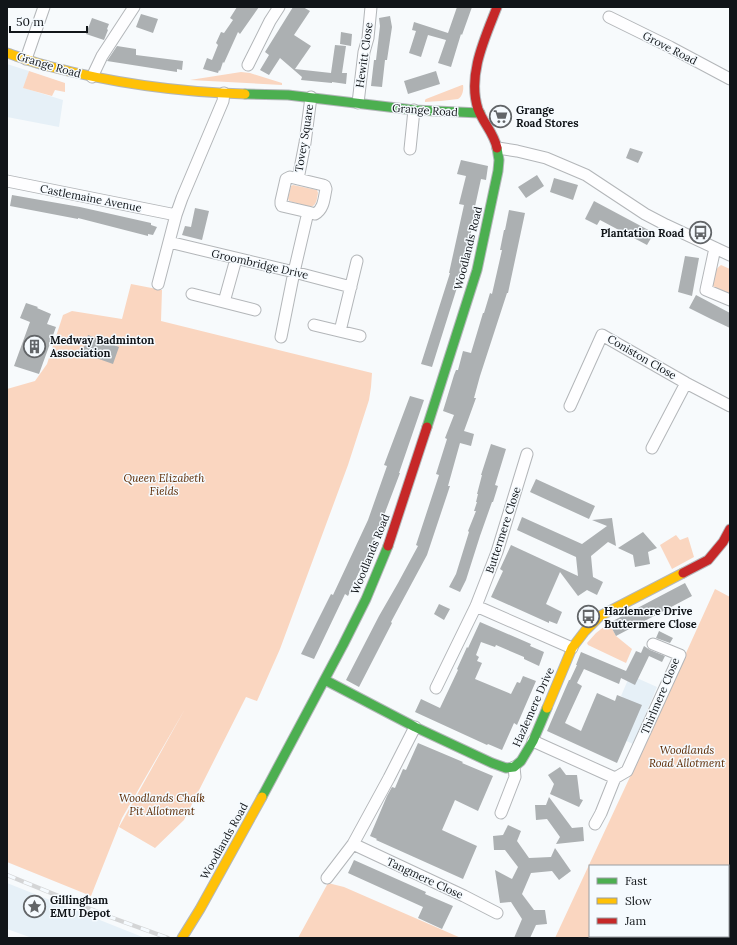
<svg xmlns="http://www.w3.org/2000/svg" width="737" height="945" viewBox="0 0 737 945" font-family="Lora,serif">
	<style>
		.built { fill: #e6f0f7 }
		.green { fill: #fad6c0; fill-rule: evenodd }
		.building { fill: #acb0b2 }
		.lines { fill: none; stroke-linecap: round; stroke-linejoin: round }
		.street-casing { stroke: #b3b6b9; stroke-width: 13 }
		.fast-casing { stroke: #b3b6b9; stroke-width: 11 }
		.slow-casing { stroke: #b3b6b9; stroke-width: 11 }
		.jam-casing { stroke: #b3b6b9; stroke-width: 11 }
		.street { stroke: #fefeff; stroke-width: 11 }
		.fast { stroke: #4caf50; stroke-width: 9 }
		.slow { stroke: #ffc107; stroke-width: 9 }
		.jam { stroke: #c62828; stroke-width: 9 }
		.rail-casing { stroke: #d4d5d6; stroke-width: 4.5 }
		.rail { stroke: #f5fafe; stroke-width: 3; stroke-dasharray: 9; stroke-linecap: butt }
		.labels { text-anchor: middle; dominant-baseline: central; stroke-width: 3; stroke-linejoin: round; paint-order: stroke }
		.street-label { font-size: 11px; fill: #111519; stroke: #f5fafe }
		.poi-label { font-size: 11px; font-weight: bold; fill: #111519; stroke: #f5fafe; text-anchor: start }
		.park-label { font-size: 11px; font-style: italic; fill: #5b2901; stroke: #f5fafe }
	</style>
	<rect width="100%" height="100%" fill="#f7fafc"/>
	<path class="built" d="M7 64 29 71 24 88 63 100 59 127 7 117Z
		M630 675 657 687 633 744 587 723 620 704 623 697 621 696Z
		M7 883 145 938H32L7 929Z"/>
	<path class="green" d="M29 71 65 83V92L55 90 52 96 23 88Z
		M241 72 250 73 282 83V85L190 80Z
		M462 85H463C464 90 462 97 458 99L441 101 425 102V100L426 99Z
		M293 185 317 190 318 193C317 198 317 205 311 207L289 201 288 198 291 186Z
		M721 265 730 269V296C726 293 718 291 715 288 708 282 715 269 721 265Z
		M131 284 162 290 161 321 372 373 371 387 369 400 348 465 280 649 257 701 246 697 184 820 155 848 119 827 185 709 122 818 91 896 7 862V389L35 381 47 364 63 315 72 311 122 319Z
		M676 535 680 540 688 537 694 557 672 569 660 545Z
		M715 589 730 597V938H555L629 779ZM590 866H728V936H590Z
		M609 623 616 636 632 649 626 663 588 645 587 643 596 633Z
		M328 883 344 887 461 938H298Z"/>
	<path class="building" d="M237 7H259L240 34 238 32 224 63 223 62 220 71 219 70 218 73 203 69 207 58 212 60 218 45 216 43 221 32 224 33 233 20 230 18Z
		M293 7H303L310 11 294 35 311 46 295 69 331 73 335 45 346 46 342 73H347L346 84 332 82V83L301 80 302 77 280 58 269 75 260 70 269 55 265 52Z
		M457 7H472L462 35 461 34 451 67 438 63 446 40 428 35 421 57 409 53 416 31 412 30 414 22 448 33Z
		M141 14 158 19 153 33 136 27Z
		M390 16 392 27 387 60H385L382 87 371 86 374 60H376L380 26 379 18Z
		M92 18 109 24 107 29 108 30 104 40 86 34Z
		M341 32 352 34 351 46 340 44Z
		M117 46 136 49V55L183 61 182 70 177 69V72L107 61Z
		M436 71 440 84 408 94 404 81Z
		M630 148 643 152 638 163 626 158Z
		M461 160 488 166 486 180 481 179 474 211H476L460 278 432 367 421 364 450 273H449L464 205 459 204 466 176 457 174Z
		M537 175 544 186 526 198 518 187Z
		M554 178 578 185 573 200 550 192Z
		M12 195 80 207 151 223V225L157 227 153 235 148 234V236L78 218V219L10 206Z
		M594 201 654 233 647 245 600 220 597 225 585 219Z
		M195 208 209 211 202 240 182 235 185 226 191 227Z
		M509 210 525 213 508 293H507L480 376 474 398H476L464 431 474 434 471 446 460 443 448 486H450L427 555 391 622 392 623 359 687 346 680 379 616 398 583 418 546 416 545 439 475 436 474 447 439 445 438 454 415 443 411 454 375 456 370H458L463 351 471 353 483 313H484L490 293 492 294 502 250H500L504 230H505Z
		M685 256 699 258 692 296 678 292Z
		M696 295 730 313V328L711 319 689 308Z
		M26 303 38 307 37 308 51 314 47 324 56 327 39 374 14 366 30 322 20 318Z
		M88 335 119 347 113 364 82 353Z
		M410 396 424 400 399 473H400L378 531 348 596 345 594 314 659 301 654 331 594 333 595 368 520 387 466 384 465Z
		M491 444 506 449 495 485 498 486 493 502H492L480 536 466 580 460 592 449 587 456 574 469 532 468 531 476 511H474L477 502H476L478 494H477L482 475H481Z
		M536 479 595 506 589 519 530 492Z
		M522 517 582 544 607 526 592 520 612 518 616 546 608 542 591 556 593 577 603 582 597 595 587 590 578 596 560 572 546 604 562 612 557 624 549 621V623L491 597 503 571 500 569 511 545 578 576 576 557 517 530Z
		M643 532 657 548 648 552 650 564 635 567 633 555 618 548Z
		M685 583 692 596 616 636 609 623Z
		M439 604 450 609 444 620 434 614Z
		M480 622 531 644 530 646 544 652 539 666 524 659V657L496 645 495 647 481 642 476 655 479 657 477 661 482 663 475 679 511 694 517 682 520 683 523 676 536 681 517 725 514 723 502 750 488 744 487 745 415 712 421 699 440 708 458 670 457 669 467 647 468 648Z
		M659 631 673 638 670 643 656 638Z
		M644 646 650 650 665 656 662 662 649 656 635 685 621 678 619 684 584 669 577 683 582 686 565 723 581 731 597 693 615 701 617 695 642 705 617 763 547 731 569 680H570L577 665H576L581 652 626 671 636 651 641 653Z
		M418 743 463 762 462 763 493 776 478 811 455 800 442 830 477 846 463 879 376 840 377 839 370 836 387 796 392 787 395 788 403 769 406 770Z
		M560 767 566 775H577L580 799 583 800 579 807 550 794 554 784 548 775Z
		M549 797 572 828 583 827 584 841 556 844 560 837 547 819 536 820 535 805H546Z
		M508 825 521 831 517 841 529 858 551 857 555 848 571 871 559 880 552 871 531 873 522 894 534 910H545L547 924 536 925 530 938H514L522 919 511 902 500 903 495 870 512 879 518 867 505 850H494L493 836 503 835Z
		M354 860 426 892 425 894 453 906 442 929 418 918 423 907 348 873Z"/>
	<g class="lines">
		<defs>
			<path id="street" d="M609 17 670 47 730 79
				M26 59 44 7
				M248 65 270 21 279 7
				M92 77 102 56 134 7
				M358 103 364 52 368 38 371 7
				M498 148 517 151 546 158 586 175 645 214 666 225 730 255
				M410 149 414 110
				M298 179 290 177 286 179 281 201V204L282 206 308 212
				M7 181 176 215
				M169 242 294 272 351 287
				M715 248 706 290 730 300
				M158 284 176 215 182 198 223 101 224 93
				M192 294 255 310
				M224 302 236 259
				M314 325 360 336
				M340 331 357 261
				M281 337 294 272 308 212 315 214C324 209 324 198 326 189L325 186 323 185 298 179 305 143 311 97
				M570 406 602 335 686 383 730 406
				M652 448 686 383
				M476 606 572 648
				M436 688 476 606 497 552 527 454
				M533 741 615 778
				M501 813 515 777 514 767
				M595 824 601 813 615 778 627 771 680 655 653 644
				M353 844 464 896 497 913
				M327 878 353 844 389 778 415 727"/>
			<path id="fast" d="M245 94 288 95 414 110 480 113
				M427 427 477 270 498 171 499 160 497 148
				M325 680 415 727 492 763 506 768 514 767 521 761 533 741 547 708
				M262 797 343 645 366 599 388 546"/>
			<path id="slow" d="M7 53C20 57 34 63 48 66 112 83 178 92 245 94
				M547 708 572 648 585 631 600 616 683 573
				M182 938 200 909 262 797"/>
			<path id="jam" d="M497 7C485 38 467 75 478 109 483 123 494 133 497 148
				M388 546 427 427
				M683 573 708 560 723 542 730 529"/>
		</defs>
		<use href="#street" class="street-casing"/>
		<use href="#fast" class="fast-casing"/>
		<use href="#slow" class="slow-casing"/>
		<use href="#jam" class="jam-casing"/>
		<use href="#street" class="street"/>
		<use href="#fast" class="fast"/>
		<use href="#slow" class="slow"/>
		<use href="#jam" class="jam"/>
		<defs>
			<path id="rail" d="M7 875 110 917 168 938"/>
		</defs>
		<use href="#rail" class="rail-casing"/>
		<use href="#rail" class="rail"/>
	</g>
	<defs>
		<symbol id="supermarket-ring" viewBox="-11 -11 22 22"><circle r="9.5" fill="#f5fafe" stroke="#626568" stroke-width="1.5"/><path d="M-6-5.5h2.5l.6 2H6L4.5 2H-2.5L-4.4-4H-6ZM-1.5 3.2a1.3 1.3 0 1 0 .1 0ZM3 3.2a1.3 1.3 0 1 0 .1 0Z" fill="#626568"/></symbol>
		<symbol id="bus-ring" viewBox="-11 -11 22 22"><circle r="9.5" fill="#f5fafe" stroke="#626568" stroke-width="1.5"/><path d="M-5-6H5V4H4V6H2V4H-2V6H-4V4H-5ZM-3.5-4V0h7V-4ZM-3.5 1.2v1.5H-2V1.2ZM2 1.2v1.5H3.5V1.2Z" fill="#626568"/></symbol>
		<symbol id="building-ring" viewBox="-11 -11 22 22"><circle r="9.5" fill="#f5fafe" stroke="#626568" stroke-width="1.5"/><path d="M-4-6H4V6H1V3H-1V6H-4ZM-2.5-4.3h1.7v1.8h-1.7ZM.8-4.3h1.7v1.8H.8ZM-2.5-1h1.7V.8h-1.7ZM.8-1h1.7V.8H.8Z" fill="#626568"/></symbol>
		<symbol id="sight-ring" viewBox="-11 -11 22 22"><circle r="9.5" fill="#f5fafe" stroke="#626568" stroke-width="1.5"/><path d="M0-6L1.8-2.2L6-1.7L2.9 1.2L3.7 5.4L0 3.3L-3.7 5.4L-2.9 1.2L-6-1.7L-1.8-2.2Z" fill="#626568"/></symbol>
	</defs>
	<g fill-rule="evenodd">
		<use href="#supermarket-ring" x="488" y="104" width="25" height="25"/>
		<use href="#bus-ring" x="688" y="220" width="25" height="25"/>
		<use href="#building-ring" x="22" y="334" width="25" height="25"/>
		<use href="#bus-ring" x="576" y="604" width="25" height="25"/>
		<use href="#sight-ring" x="22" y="894" width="25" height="25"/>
	</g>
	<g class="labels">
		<g class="street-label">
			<text transform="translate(670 48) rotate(27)">Grove Road</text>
			<text transform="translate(364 55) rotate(-82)">Hewitt Close</text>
			<text transform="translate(49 65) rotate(16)">Grange Road</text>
			<text transform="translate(425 110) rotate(4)">Grange Road</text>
			<text transform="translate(304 138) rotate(-81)">Tovey Square</text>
			<text transform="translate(91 198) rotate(11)">Castlemaine Avenue</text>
			<text transform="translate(468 248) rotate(-76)">Woodlands Road</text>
			<text transform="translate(260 264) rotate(13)">Groombridge Drive</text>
			<text transform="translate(642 357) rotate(30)">Coniston Close</text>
			<text transform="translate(503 530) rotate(-72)">Buttermere Close</text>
			<text transform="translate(370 554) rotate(-68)">Woodlands Road</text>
			<text transform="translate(660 696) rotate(-67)">Thirlmere Close</text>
			<text transform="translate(533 707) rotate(-66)">Hazlemere Drive</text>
			<text transform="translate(224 841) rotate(-61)">Woodlands Road</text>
			<text transform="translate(425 878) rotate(25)">Tangmere Close</text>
		</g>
		<g class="poi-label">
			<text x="516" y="110">Grange<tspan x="516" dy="13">Road Stores</tspan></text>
			<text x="684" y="233" text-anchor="end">Plantation Road</text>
			<text x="50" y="340">Medway Badminton<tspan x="50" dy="13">Association</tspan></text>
			<text x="604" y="611">Hazlemere Drive<tspan x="604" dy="13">Buttermere Close</tspan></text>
			<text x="50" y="900">Gillingham<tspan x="50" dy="13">EMU Depot</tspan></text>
		</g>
		<g class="park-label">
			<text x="164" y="478">Queen Elizabeth<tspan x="164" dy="13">Fields</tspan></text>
			<text x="687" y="750">Woodlands<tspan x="687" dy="13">Road Allotment</tspan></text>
			<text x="162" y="798">Woodlands Chalk<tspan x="162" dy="13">Pit Allotment</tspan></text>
		</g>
	</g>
	<rect width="737" height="945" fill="none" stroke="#111519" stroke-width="16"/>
	<rect x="589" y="865" width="140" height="72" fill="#f5fafe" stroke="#9a9ea2"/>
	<rect x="597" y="878" width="20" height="6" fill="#4caf50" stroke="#9a9ea2"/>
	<text x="625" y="885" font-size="12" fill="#111519">Fast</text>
	<rect x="597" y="898" width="20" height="6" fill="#ffc107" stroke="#9a9ea2"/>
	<text x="625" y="905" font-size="12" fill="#111519">Slow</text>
	<rect x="597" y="918" width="20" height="6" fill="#c62828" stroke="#9a9ea2"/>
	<text x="625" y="925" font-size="12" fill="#111519">Jam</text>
	<path d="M10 26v6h77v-6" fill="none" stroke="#111519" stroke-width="2"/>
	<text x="16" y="26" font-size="12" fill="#111519" stroke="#f5fafe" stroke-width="3" paint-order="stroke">50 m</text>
</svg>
